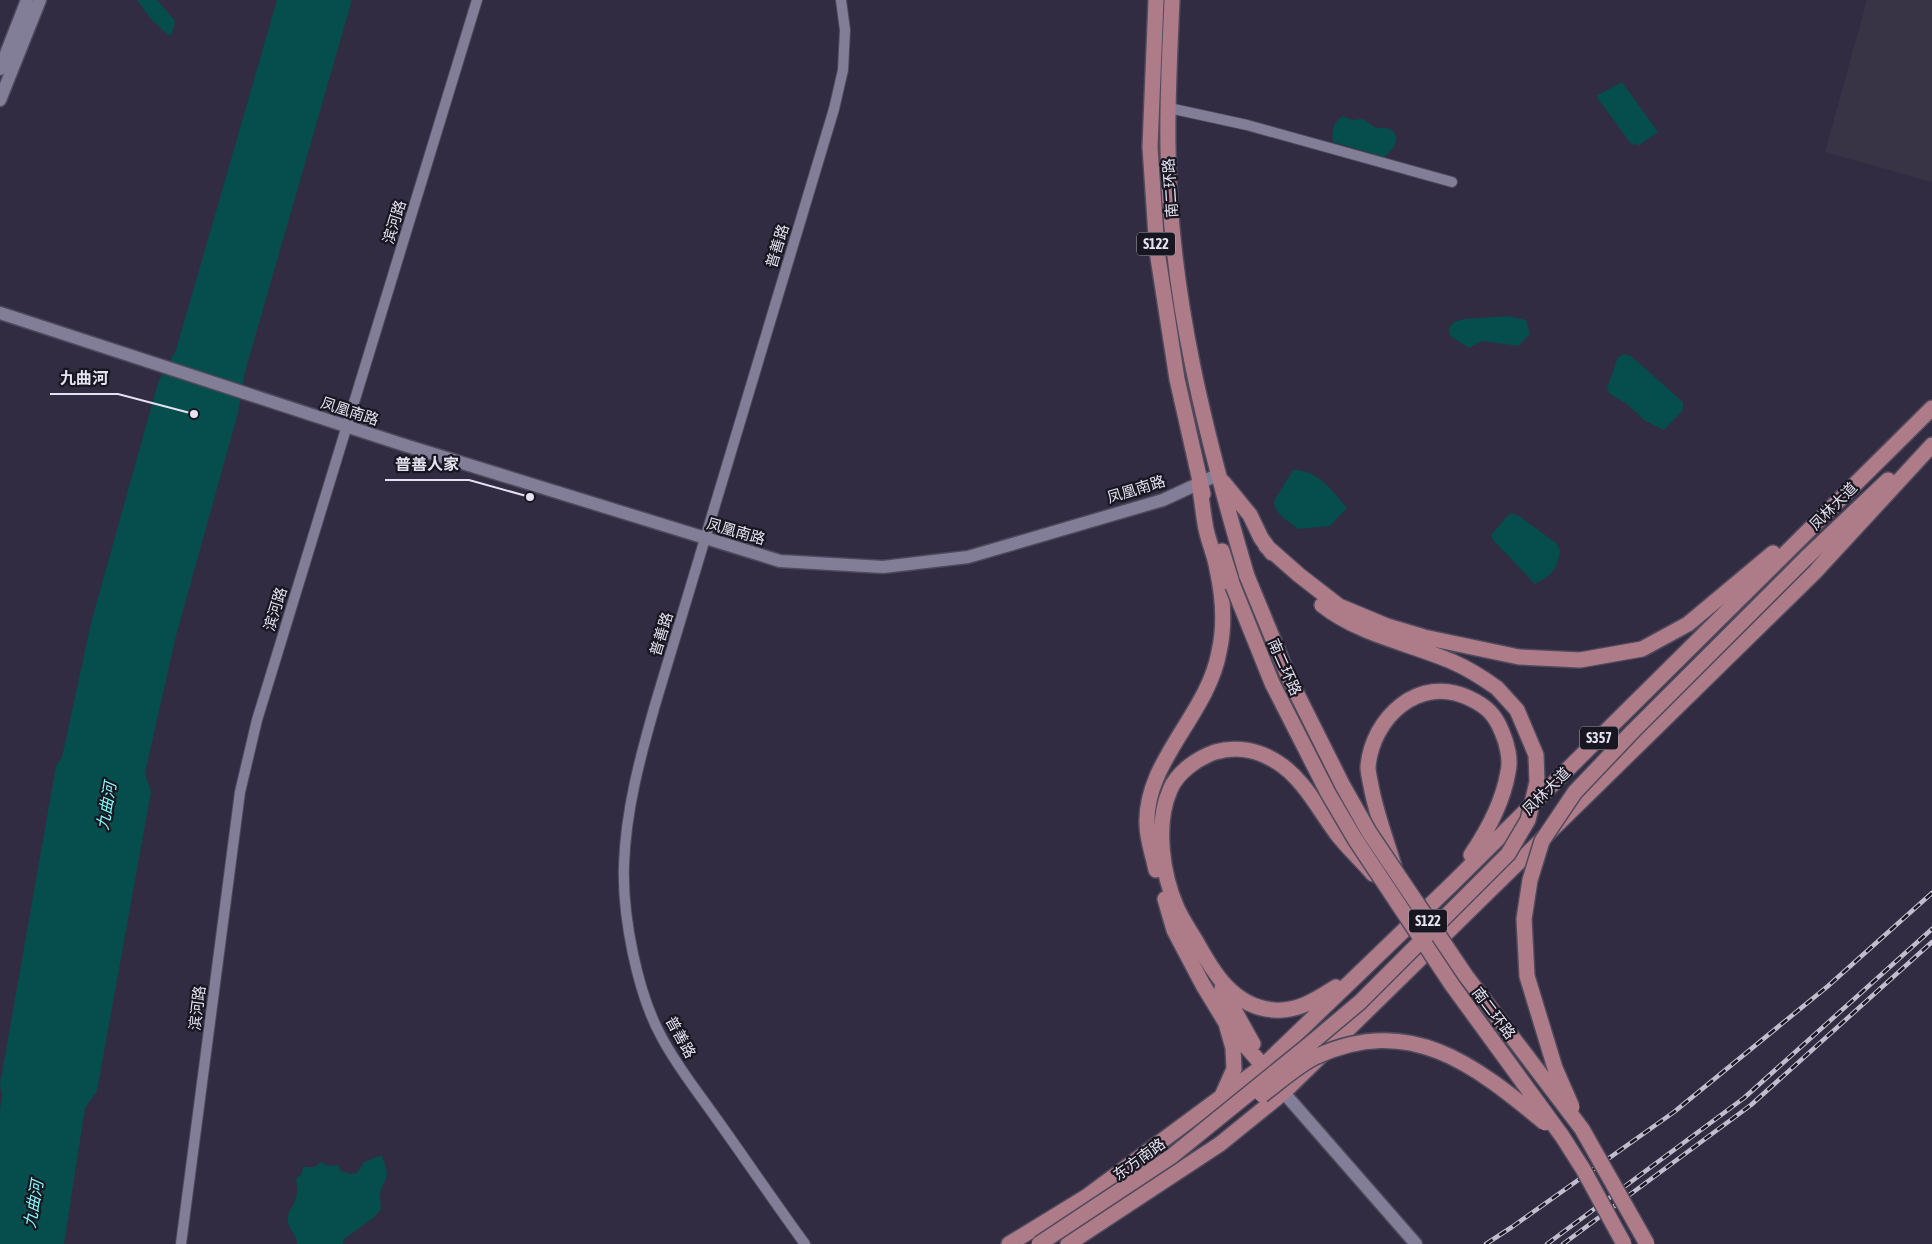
<svg xmlns="http://www.w3.org/2000/svg" width="1932" height="1244" viewBox="0 0 1932 1244" font-family="'Asap Condensed','Noto Sans SC',sans-serif">
	<style>
		.industrial { fill: #393445 }
		.water { fill: #064d4d }
		.lines { fill: none; stroke-linecap: round; stroke-linejoin: round }
		.minor-casing { stroke: #4e4a5c; stroke-width: 12 }
		.tertiary-casing { stroke: #4e4a5c; stroke-width: 15 }
		.primary-casing { stroke: #4e4a5c; stroke-width: 18 }
		.minor { stroke: #837e98; stroke-width: 10 }
		.tertiary { stroke: #837e98; stroke-width: 12 }
		.primary { stroke: #ae7b89; stroke-width: 15 }
		.rail-casing { stroke: #c1bdce; stroke-width: 4.5 }
		.rail { stroke: #181620; stroke-width: 2.5; stroke-dasharray: 8; stroke-linecap: butt }
		.primary-bridge-casing { stroke: #4e4a5c; stroke-width: 18; stroke-linecap: butt }
		.primary-bridge { stroke: #ae7b89; stroke-width: 15 }
		.labels { text-anchor: middle; dominant-baseline: central; stroke-width: 4.5; stroke-linejoin: round; paint-order: stroke }
		.shield { fill: #181620; stroke: #a8a5b2; stroke-width: 1 }
		.shield-label { font-size: 14px; font-weight: bold; fill: #e5e2f1 }
		.street-label { font-size: 15px; fill: #e5e2f1; stroke: #181620 }
		.water-label { font-size: 16px; font-style: italic; fill: #83fafa; stroke: #181620 }
		.leader { fill: none; stroke: #e5e2f1; stroke-width: 2 }
		.callout-dot { fill: #e5e2f1; stroke: #181620; stroke-width: 2 }
		.callout-label { font-size: 16px; text-anchor: middle; font-weight: bold; fill: #e5e2f1; stroke: #181620; stroke-width: 4.5; stroke-linejoin: round; paint-order: stroke }
	</style>
	<rect width="100%" height="100%" fill="#312c42"/>
	<path class="industrial" d="M1867 0H1932V182L1825 152Z"/>
	<path class="water" d="M137 0H157L175 21 172 34 168 35 151 19Z
		M277 0H352L245 372 238 413 176 636 145 773 151 792 97 1091 85 1108 64 1244H0V1110L2 1094 0 1084 56 766 62 757 91 623 158 383 176 350Z
		M1622 82 1658 132 1638 146 1636 143 1632 145 1596 96Z
		M1343 116 1352 120 1363 119 1376 128C1402 125 1401 145 1384 157L1333 142C1332 129 1332 124 1343 116Z
		M1509 316 1526 320 1530 334 1519 346 1482 341 1469 348 1450 336 1449 328 1454 322 1464 319Z
		M1625 354 1631 356 1683 402V410L1664 430 1644 420 1627 404 1610 394 1607 388 1618 357Z
		M1293 470C1317 469 1333 491 1347 508L1330 526 1298 529C1288 521 1274 514 1274 501Z
		M1510 513 1519 516 1556 543 1560 549C1558 569 1552 575 1535 584L1493 540 1491 535Z
		M382 1155C383 1161 387 1168 387 1174 387 1180 381 1187 380 1193 379 1198 381 1203 381 1208 380 1216 351 1233 343 1240V1244H297C297 1235 289 1230 288 1222 286 1213 294 1206 296 1198 298 1192 297 1185 296 1178L301 1175 303 1167H315L321 1162 328 1166 338 1165 341 1171 350 1174 357 1173 364 1162Z"/>
	<g class="lines">
		<defs>
			<path id="minor" d="M1169 108 1247 125 1452 182
				M181 1244 240 792 257 720 477 0
				M805 1244C775 1203 746 1160 716 1118 697 1091 676 1065 661 1036 637 992 622 915 624 864 626 809 640 758 655 705L834 109 843 70 845 30 841 0"/>
			<path id="tertiary" d="M0 69 27 0
				M0 100 40 0
				M0 313 401 444 780 561 883 567 968 557 1163 500 1217 475
				M1278 1086 1416 1244"/>
			<path id="primary" d="M1156 0 1150 147 1157 251 1177 379 1203 494
				M1172 0C1170 49 1167 99 1168 148 1169 294 1206 437 1247 576
				M1223 482 1250 515 1261 538 1272 553
				M1266 546 1299 575 1339 606 1387 626 1424 637 1519 657 1580 660 1642 649 1688 624 1773 553
				M1222 551 1233 586
				M1806 558 1888 480
				M1322 605C1360 635 1409 643 1453 662 1469 669 1483 678 1497 688
				M1394 866C1386 839 1376 813 1371 786 1370 780 1368 773 1368 767 1372 718 1419 674 1469 698 1486 706 1495 714 1502 732 1507 743 1511 760 1508 772 1503 802 1488 830 1471 855
				M1156 870C1153 855 1147 839 1147 825 1144 762 1208 714 1219 652 1225 626 1223 596 1217 569 1215 556 1209 543 1206 529 1203 514 1202 499 1199 484
				M1165 899 1174 930 1203 985 1226 1023 1263 1066
				M1336 987C1317 999 1298 1012 1274 1010 1233 1007 1213 972 1196 941 1189 930 1182 919 1177 908 1162 874 1155 824 1170 790 1177 772 1198 758 1215 752 1236 746 1258 750 1277 762 1303 778 1319 810 1337 834 1348 848 1361 860 1373 874
				M1222 988 1253 1044
				M1221 1098 1234 1069 1233 1048 1227 1027
				M1009 1244 1086 1197 1263 1066 1452 884 1932 408
				M1068 1244 1220 1144 1283 1093 1815 572 1932 445"/>
		</defs>
		<use href="#minor" class="minor-casing"/>
		<use href="#tertiary" class="tertiary-casing"/>
		<use href="#primary" class="primary-casing"/>
		<use href="#minor" class="minor"/>
		<use href="#tertiary" class="tertiary"/>
		<use href="#primary" class="primary"/>
		<defs>
			<path id="rail" d="M1486 1244 1512 1227 1674 1112 1828 986 1932 893
				M1547 1244 1744 1098 1932 929
				M1563 1244 1751 1105 1932 942"/>
		</defs>
		<use href="#rail" class="rail-casing"/>
		<use href="#rail" class="rail"/>
		<defs>
			<path id="primary-bridge" d="M1247 576 1289 678 1343 786 1369 832 1466 976 1582 1129 1647 1244
				M1233 586 1272 683 1328 793 1355 839 1452 985 1562 1136 1583 1169 1624 1244
				M1262 1095C1278 1083 1297 1066 1315 1057 1409 1013 1474 1064 1545 1123
				M1572 1107 1555 1068 1527 976 1524 919 1530 880 1542 841 1575 792 1634 730 1806 558
				M1039 1244 1172 1156 1316 1039 1360 1002 1508 854 1528 820 1537 782 1536 755 1517 710 1497 688"/>
		</defs>
		<use href="#primary-bridge" class="primary-bridge-casing"/>
		<use href="#primary-bridge" class="primary-bridge"/>
	</g>
	<g class="labels">
		<g class="shield">
			<rect x="1137" y="232.5" width="38" height="23" rx="4"/>
			<rect x="1580" y="726.5" width="38" height="23" rx="4"/>
			<rect x="1409" y="909.5" width="38" height="23" rx="4"/>
		</g>
		<g class="shield-label">
			<text x="1156" y="244">S122</text>
			<text x="1599" y="738">S357</text>
			<text x="1428" y="921">S122</text>
		</g>
		<g class="street-label">
			<text transform="translate(1170 188) rotate(-94)">南二环路</text>
			<text transform="translate(394 222) rotate(-73)">滨河路</text>
			<text transform="translate(777 246) rotate(-73)">普善路</text>
			<text transform="translate(350 411) rotate(18)">凤凰南路</text>
			<text transform="translate(1136 489) rotate(-17)">凤凰南路</text>
			<text transform="translate(1833 506) rotate(-45)">凤林大道</text>
			<text transform="translate(736 531) rotate(16)">凤凰南路</text>
			<text transform="translate(275 609) rotate(-73)">滨河路</text>
			<text transform="translate(661 634) rotate(-73)">普善路</text>
			<text transform="translate(1285 667) rotate(66)">南二环路</text>
			<text transform="translate(1546 791) rotate(-45)">凤林大道</text>
			<text transform="translate(197 1008) rotate(-83)">滨河路</text>
			<text transform="translate(1494 1013) rotate(53)">南二环路</text>
			<text transform="translate(681 1037) rotate(61)">普善路</text>
			<text transform="translate(1139 1159) rotate(-36)">东方南路</text>
		</g>
		<g class="water-label">
			<text transform="translate(106 806) rotate(-80)">九曲河</text>
			<text transform="translate(33 1204) rotate(-80)">九曲河</text>
		</g>
	</g>
	<path class="leader" d="M194 414L118 394H50M530 497L469 480H385"/>
	<g class="callout-dot">
		<circle cx="194" cy="414" r="5"/>
		<circle cx="530" cy="497" r="5"/>
	</g>
	<g class="callout-label">
		<text x="84" y="384">九曲河</text>
		<text x="427" y="470">普善人家</text>
	</g>
</svg>
